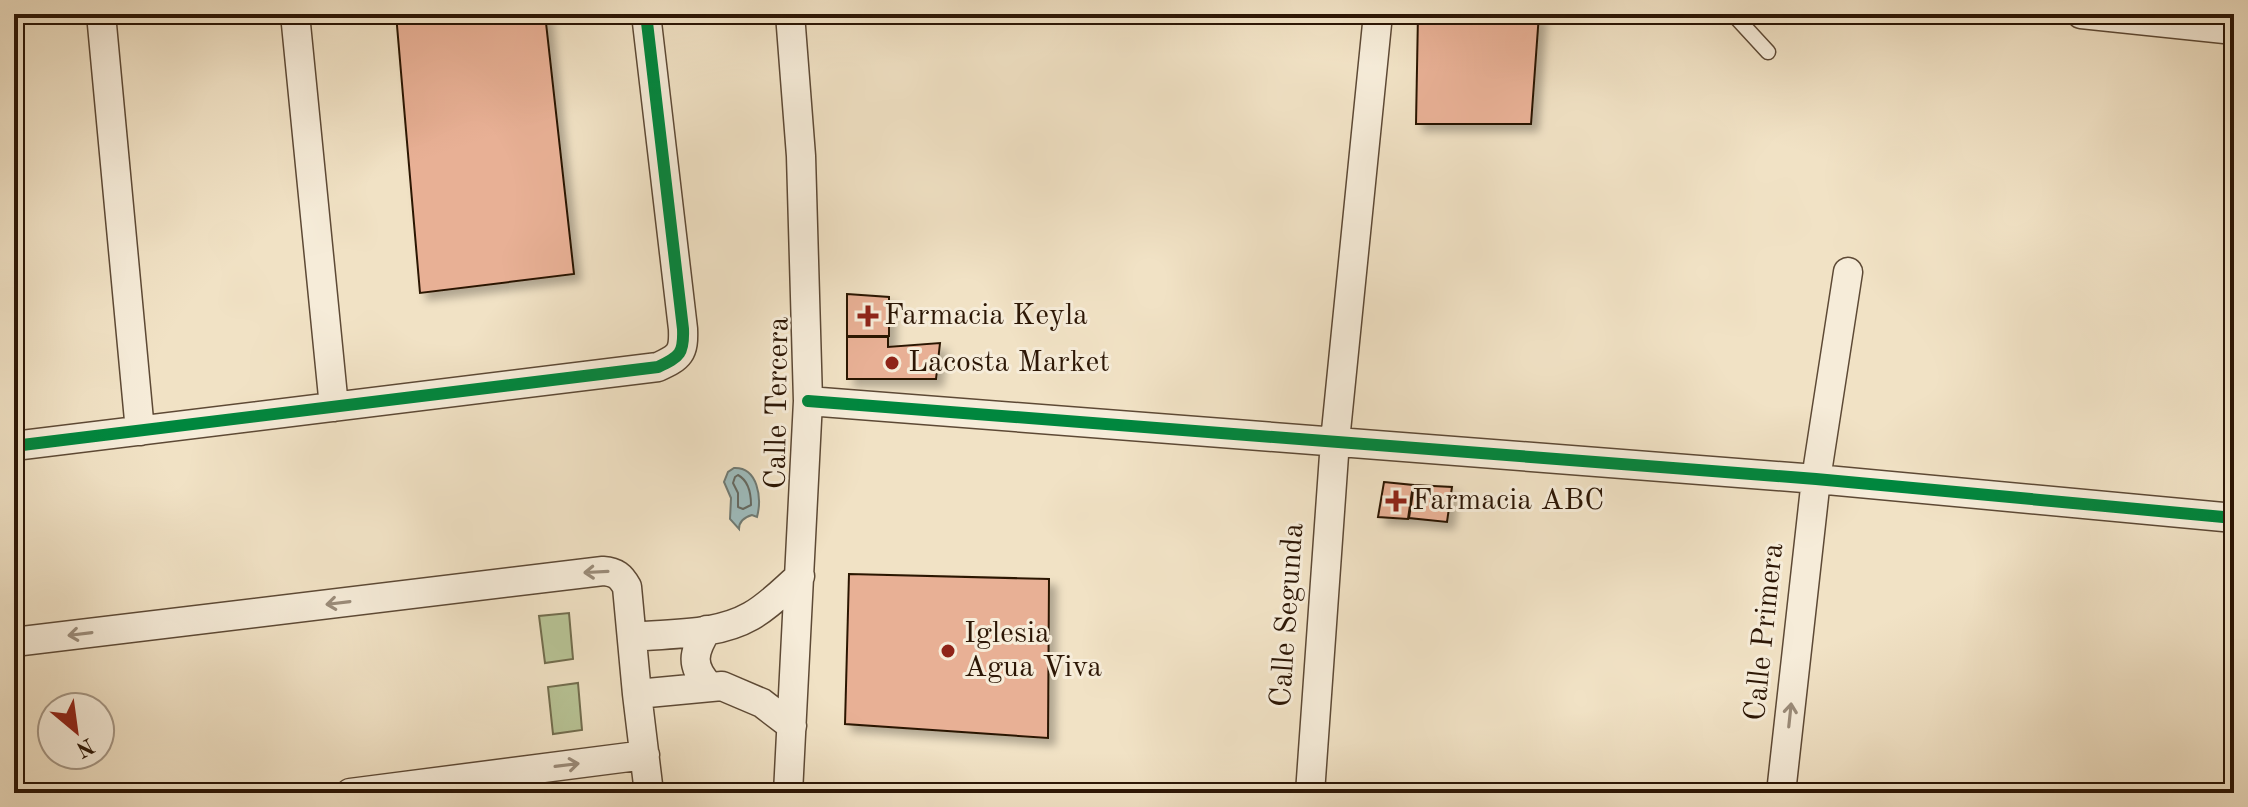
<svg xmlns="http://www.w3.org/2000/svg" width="2248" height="807" viewBox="0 0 2248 807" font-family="'Old Standard TT',serif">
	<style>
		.green { fill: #b8c496; stroke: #726d4e; stroke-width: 2 }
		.water { fill: #9ebcbd; stroke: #707a73; stroke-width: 2 }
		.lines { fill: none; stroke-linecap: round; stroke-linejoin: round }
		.shore { stroke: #656961; stroke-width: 2 }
		.building { fill: #e8b095; stroke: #2c1605; stroke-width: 2; filter: url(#shadow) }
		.lane-casing { stroke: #5d4935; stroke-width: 17 }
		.street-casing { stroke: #5d4935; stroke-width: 31 }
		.lane { stroke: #f6ecd9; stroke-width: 14 }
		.street { stroke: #f6ecd9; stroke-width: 28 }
		.cycleway-casing { stroke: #f6ecd9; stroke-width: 17 }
		.cycleway { stroke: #00873e; stroke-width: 12 }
		.oneway { stroke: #9b8c7a }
		.poi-dot { fill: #8f2418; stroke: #f6ecd9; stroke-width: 3 }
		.labels { text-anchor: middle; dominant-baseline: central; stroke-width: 6; stroke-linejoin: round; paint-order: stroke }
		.poi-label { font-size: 30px; fill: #2c1605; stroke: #f6ecd9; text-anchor: start }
		.street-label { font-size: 30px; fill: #2c1605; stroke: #f6ecd9 }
	</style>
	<defs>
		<filter id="shadow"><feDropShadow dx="7" dy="7" stdDeviation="4" flood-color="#0004"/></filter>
	</defs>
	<rect width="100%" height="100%" fill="#f1e2c5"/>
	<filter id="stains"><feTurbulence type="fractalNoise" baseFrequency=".0025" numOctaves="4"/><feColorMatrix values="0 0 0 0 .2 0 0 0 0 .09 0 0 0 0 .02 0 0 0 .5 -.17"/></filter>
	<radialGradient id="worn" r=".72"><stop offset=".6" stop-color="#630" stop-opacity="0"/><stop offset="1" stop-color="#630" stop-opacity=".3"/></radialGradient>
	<path class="green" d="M569 613 573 659 545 663 539 616Z
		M578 683 582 730 553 734 548 687Z"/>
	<path class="water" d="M734 468C758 467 762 498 757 517L752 515C745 517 739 521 739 529L730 519 731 498 724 482 728 472Z"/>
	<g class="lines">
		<path class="shore" d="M738 475C749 481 751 493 751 505L743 509 738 507V493L733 483 735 477Z"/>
	</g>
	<path class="building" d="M396 14H545L574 274 420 293Z
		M1418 14H1539L1531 124H1416Z
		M847 294 889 297V336H847Z
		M847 337H888V347L940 343 936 379H847Z
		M1384 482 1413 485 1408 519 1378 517Z
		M1414 485 1452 487 1447 522 1409 518Z
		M849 574 1049 579 1048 738 845 724Z"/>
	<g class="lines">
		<defs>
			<path id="lane" d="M1733 14 1768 52"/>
			<path id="street" d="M101 14 140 431
				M295 14 334 407
				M2081 14 2234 30
				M808 401 1816 479 2234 518
				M14 446 658 367C680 357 684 353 683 329L646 14
				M707 630C693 652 690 666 709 686
				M633 637C671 633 716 636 751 616 769 606 784 590 800 576
				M14 642 603 571C616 572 621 576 627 587L637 694 649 793
				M637 694 722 686 762 703 792 726
				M350 793 645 755
				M788 793 808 401 801 156 790 14
				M1310 793 1335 441 1378 14
				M1781 793 1816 479 1848 272"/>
		</defs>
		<use href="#lane" class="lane-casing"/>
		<use href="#street" class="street-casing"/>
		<use href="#lane" class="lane"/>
		<use href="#street" class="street"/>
		<defs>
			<path id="cycleway" d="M808 401 1816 479 2234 518
				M14 446 658 367C680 357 684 353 683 329L646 14"/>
		</defs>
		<use href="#cycleway" class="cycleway-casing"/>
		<use href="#cycleway" class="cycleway"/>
	</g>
	<defs><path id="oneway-shaft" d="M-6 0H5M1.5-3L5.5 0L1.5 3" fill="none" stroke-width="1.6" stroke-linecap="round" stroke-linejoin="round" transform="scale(2)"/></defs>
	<g class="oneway">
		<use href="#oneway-shaft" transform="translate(596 572) rotate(177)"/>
		<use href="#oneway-shaft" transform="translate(338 603) rotate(173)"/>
		<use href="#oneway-shaft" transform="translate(80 634) rotate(173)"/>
		<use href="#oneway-shaft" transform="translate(1790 715) rotate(-84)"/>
		<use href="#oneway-shaft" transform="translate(567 765) rotate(-7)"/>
	</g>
	<g class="poi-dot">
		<path d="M864 304h8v8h8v8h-8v8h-8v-8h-8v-8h8z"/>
		<circle cx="892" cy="363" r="8"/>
		<path d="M1392 489h8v8h8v8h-8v8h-8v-8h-8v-8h8z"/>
		<circle cx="948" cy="651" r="8"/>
	</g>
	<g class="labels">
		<g class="poi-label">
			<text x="884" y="316">Farmacia Keyla</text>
			<text x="908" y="363">Lacosta Market</text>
			<text x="1412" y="501">Farmacia ABC</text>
			<text x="964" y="634">Iglesia<tspan x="964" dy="34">Agua Viva</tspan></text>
		</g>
		<g class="street-label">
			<text transform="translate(778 403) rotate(-89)">Calle Tercera</text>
			<text transform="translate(1288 615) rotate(-86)">Calle Segunda</text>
			<text transform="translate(1765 632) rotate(-84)">Calle Primera</text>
		</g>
	</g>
	<rect width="2248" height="807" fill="none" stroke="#f1e2c5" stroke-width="48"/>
	<rect x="16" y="16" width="2216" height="775" fill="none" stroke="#2c1605" stroke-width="4"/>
	<rect x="24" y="24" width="2200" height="759" fill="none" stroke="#2c1605" stroke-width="2"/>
	<g transform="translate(76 731) rotate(151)"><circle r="38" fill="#f6ecd9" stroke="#a59684" stroke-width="2"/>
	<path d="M0-6L14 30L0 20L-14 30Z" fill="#8f2418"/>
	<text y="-12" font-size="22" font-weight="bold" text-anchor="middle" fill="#2c1605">N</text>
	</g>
	<rect width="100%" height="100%" filter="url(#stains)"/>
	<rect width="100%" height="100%" fill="url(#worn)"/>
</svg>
